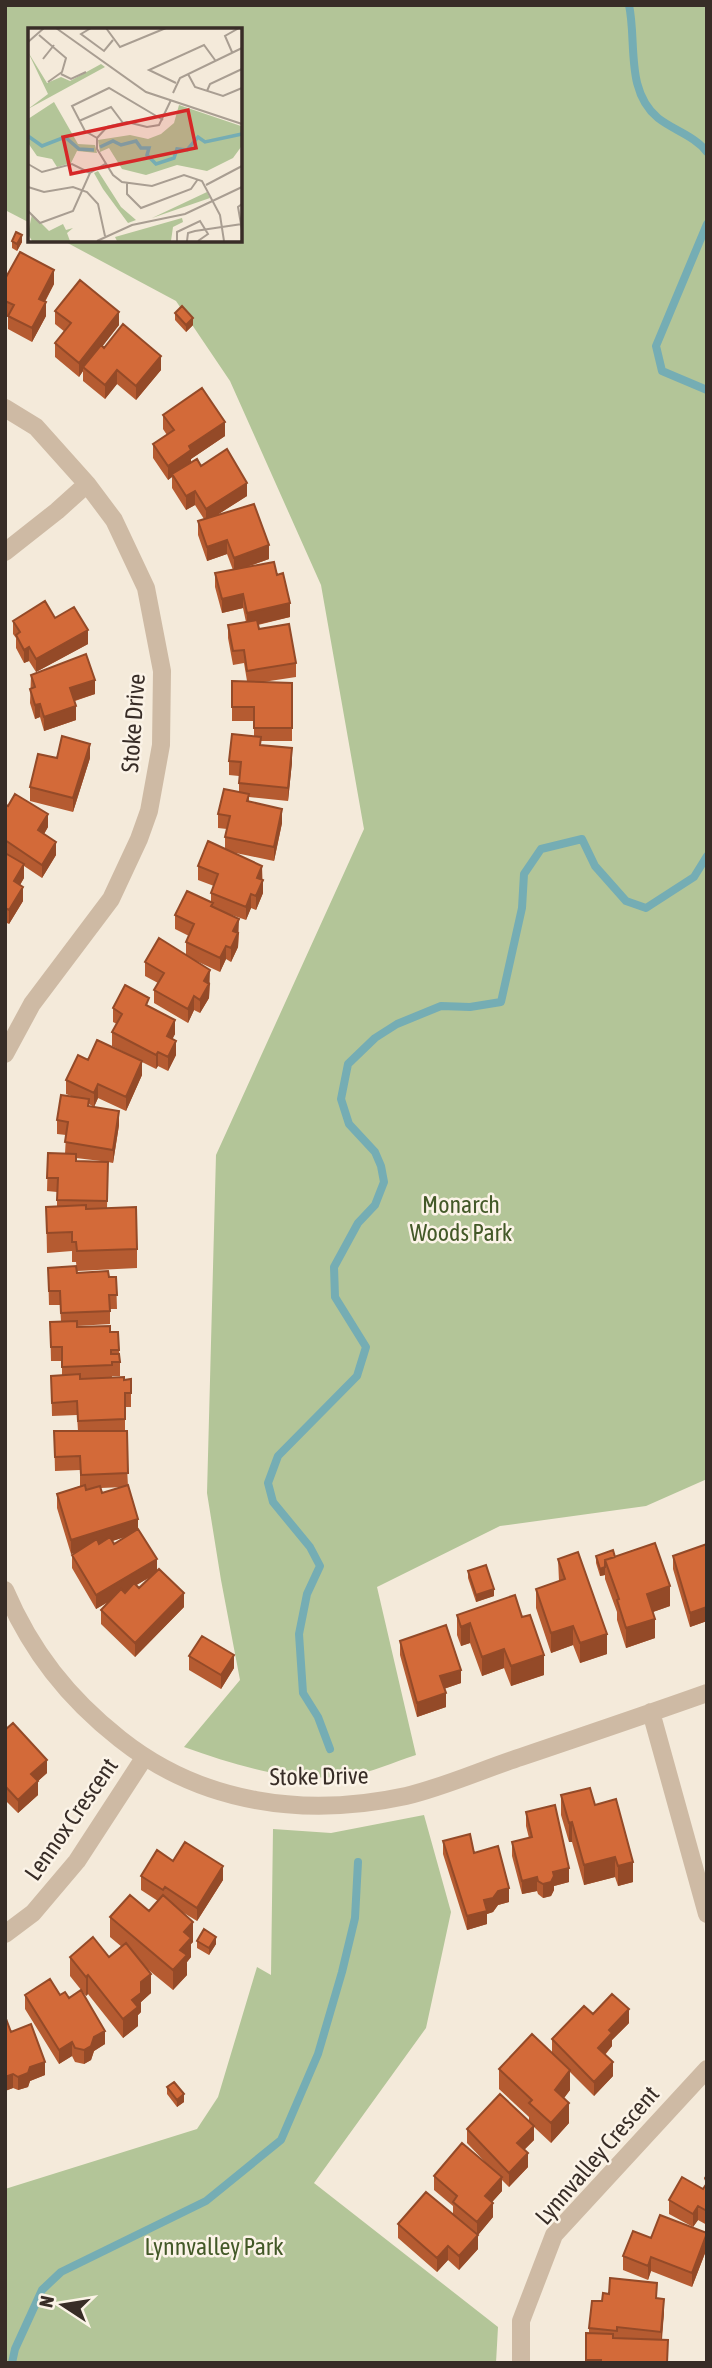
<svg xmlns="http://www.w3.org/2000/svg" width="712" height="2368" viewBox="0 0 712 2368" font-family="'Asap Condensed',sans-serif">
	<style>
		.green { fill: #b3c598 }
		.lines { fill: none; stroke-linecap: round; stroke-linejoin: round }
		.stream { stroke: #75adb4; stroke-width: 8 }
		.street { stroke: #cebaa4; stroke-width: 18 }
		.wall { fill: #b55b31; fill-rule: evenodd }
		.shaded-wall { fill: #944a28 }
		.building { fill: #d36a39; stroke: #944a28; stroke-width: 2 }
		.labels { text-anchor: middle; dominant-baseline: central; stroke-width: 5; stroke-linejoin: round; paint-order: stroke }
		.street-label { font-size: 24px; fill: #382d27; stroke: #fbf3e7 }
		.park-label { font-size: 24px; fill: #435928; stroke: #fbf3e7 }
		.inset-river { fill: none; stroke: #75adb4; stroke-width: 3.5 }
		.inset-road { fill: none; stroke: #a99e92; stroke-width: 2 }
		.view { fill: #d62828; fill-opacity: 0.15; stroke: #d62828; stroke-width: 3.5 }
		.inset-edge { fill: none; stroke: #382d27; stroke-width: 3.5 }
	</style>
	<rect width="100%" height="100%" fill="#f4eada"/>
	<path class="green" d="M5 5H707V1479L646 1506 500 1526 377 1587 416 1755C394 1762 370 1773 348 1776 291 1783 238 1766 184 1747L240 1680 221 1580 207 1493 216 1155 364 829 321 585 230 381 176 301 62 240H240V30H30V223L5 210Z
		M424 1815 451 1912 426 2028 314 2183 498 2327 496 2363H5V2189L197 2129 218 2097 257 1967 271 1975 273 1829 331 1833Z"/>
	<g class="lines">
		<path class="stream" d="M629 5C637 42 625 91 658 118 673 130 695 136 707 152
			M707 224 656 346 662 371 707 390
			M330 1749 318 1717 303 1693 299 1634 307 1594 320 1566 310 1547 273 1502 268 1483 278 1456 357 1376 366 1347 335 1297 334 1267 358 1223 375 1205 384 1182 381 1166 375 1152 349 1124 341 1099 348 1064 375 1038 397 1024 441 1006 470 1007 501 1002 522 908 524 874 541 849 582 839 595 866 626 901 646 908 694 877 707 856
			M12 2363 15 2349 42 2290 61 2272 206 2201 281 2140 318 2054 342 1972 355 1918 358 1862"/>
		<path class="street" d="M5 408 36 427 87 484 114 520 146 588 162 671 161 745 149 811 139 839 111 899 32 1004 5 1054
			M5 552 57 511 87 484
			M5 1590C31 1651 68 1698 120 1739 202 1804 305 1818 406 1796 444 1787 484 1769 521 1757 583 1736 645 1715 707 1693
			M651 1712 707 1914
			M5 1934 33 1913 77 1861 144 1758
			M521 2363V2321L554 2235 707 2069"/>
	</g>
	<path class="wall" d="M12 241 22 242 17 251 12 248Z
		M5 279 54 284 45 302 46 316 32 342 8 329V316L5 315Z
		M55 311 119 325 102 346 161 370 136 400 117 384 105 399 83 381V371L79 377 55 357V343L65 332 55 324Z
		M175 313 193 325 186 332 175 320Z
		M163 415 225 436 191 459V462L201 466 247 496 217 515 269 559 244 568 277 575 290 617 258 625 259 629 296 663V677L263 682 292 683V741H261V745L292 762 288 801 249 797V802L282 823 274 861 231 852 262 866 263 893 256 910 251 908 246 920 226 913 239 933 238 947 231 962 226 959 220 972 192 959 210 983 209 998 200 1013 194 1010 188 1023 154 1003V990L158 983 145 976V962L186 955V942L189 936 175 929V915L211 902V893L214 886 198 880V866L225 849V837L227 829 218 828V814L239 792V776L229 775V761L254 737V721H232V681H247L244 663 233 665 228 638V625L246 622 243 608 222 613 215 587V573L233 570 227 554 207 561 198 535V521L204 519 195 505 186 510 172 488V477L168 480 153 458V444L167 435 163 429Z
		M55 618 88 644 36 672 29 661 24 663 16 648V638L13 634V621Z
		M31 675 95 694 75 701 76 720 44 731 40 717 35 719 30 703Z
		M57 758H90L73 812 30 801V787Z
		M5 804 48 827 44 834 56 855 42 878 24 866V878L20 885 23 901 9 924 5 922Z
		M149 1007 175 1034 172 1039 176 1055 168 1071 158 1066 156 1069 142 1062V1075L126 1111 98 1098 94 1107 89 1104V1106L119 1125 113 1163 108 1162 107 1208 137 1249V1268L77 1271 76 1262H72V1251L47 1253 46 1207 57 1206V1192L47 1191 48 1153 65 1154 66 1135 57 1134V1120L71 1096 66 1094V1080L88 1060 137 1059 112 1046V1032L117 1024 113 1022V1008ZM76 1158 101 1161H76Z
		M48 1268 109 1277H116L117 1309H110V1324L77 1326V1327L110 1332 119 1350 120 1362V1376H112V1377L124 1380 131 1379V1407H125V1431L128 1486 138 1530 157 1571 184 1607 135 1657 101 1624V1610L108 1602 96 1609 72 1568V1555L76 1552 71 1554 57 1508V1494L80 1486V1470L55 1471 54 1431H78L77 1415 52 1416 51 1376 62 1375V1361H51L50 1322 61 1321 60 1305H49ZM123 1487 102 1493 101 1488ZM127 1536 114 1544 112 1541ZM152 1576 139 1588 136 1585 143 1581Z
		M707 1544V1621L690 1627 673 1569V1556Z
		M596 1556 615 1557 670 1606 653 1612 655 1638 626 1648 617 1620V1612L605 1579V1575L600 1576 596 1563Z
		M558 1559 607 1654 580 1663 573 1645 551 1653 536 1608V1589L559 1581Z
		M468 1571 494 1596 476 1602 468 1578Z
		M457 1615 522 1617 544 1675 511 1686 504 1668 482 1676 470 1643 461 1646 457 1635Z
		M400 1641 461 1683 444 1689 446 1707 417 1717 400 1655Z
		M189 1656 234 1668 221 1689 189 1670Z
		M5 1730 47 1773 38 1781V1795L18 1813 5 1800Z
		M561 1795 595 1805 633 1882 618 1886 615 1877 584 1885 572 1842H569L561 1815Z
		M526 1812 569 1882 554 1886V1890L551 1896 543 1898 538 1894 537 1891 522 1894 512 1856V1842L529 1838 526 1826Z
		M443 1841 474 1853 509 1902 498 1905 493 1912 487 1914V1924L467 1930 443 1854Z
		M173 1861 223 1880 197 1921 179 1910 193 1942 191 1944V1957L187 1962V1975L173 1990 145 1967 151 1993 141 2002V2012L138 2015V2026L123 2038 88 1994 86 1996 70 1976V1957H109L122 1947 110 1937V1917L149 1911 158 1901 141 1890V1876Z
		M197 1941 216 1944 209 1955 197 1948Z
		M25 1995H60L69 1998 105 2044 94 2051 91 2060 84 2064 75 2062 72 2056 59 2064 25 2009Z
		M593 2014 629 2023 612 2040V2046L605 2055 613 2076 594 2096 570 2072V2090L564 2098 569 2123 551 2143 534 2127V2140L524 2150 528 2167 509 2187 502 2180V2191L492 2202 493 2217 478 2235V2249L459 2270 448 2260 437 2272 398 2238V2224L453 2214V2206L434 2190V2176L487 2164 467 2143V2129L529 2122V2117L499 2089V2069L552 2053V2039Z
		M5 2016 11 2032 45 2075 30 2081 28 2087 18 2090 13 2088 5 2091Z
		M167 2087 184 2102 177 2107 167 2094Z
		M707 2175V2225L698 2220 693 2227 669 2214V2200L703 2189 705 2186V2178Z
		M707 2233V2248L692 2287 651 2271 648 2280 623 2270V2256L651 2238Z
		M657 2298 664 2312 662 2340 668 2363H586V2333H589V2328L602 2301Z"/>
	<path class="shaded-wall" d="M22 235V242L17 251V244Z
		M54 270V284L39 312V299Z
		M46 302V316L32 342V328Z
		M119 312V325L85 369 83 367V371L79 377V363Z
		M193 318V325L186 332V325Z
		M161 356V370L136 400V386Z
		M117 370V384L105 399V385Z
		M225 422V436L191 459V463L172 474V477L168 480V466L189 446Z
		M247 483V496L206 522V509Z
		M195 491V505L186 510V496Z
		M227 540V554L207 561V547Z
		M269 545V559L234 571V558Z
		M243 594V608L222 613V599Z
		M290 603V617L247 627V613Z
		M88 630V644L36 672V659Z
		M29 647V661L24 663V650Z
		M95 680V694L70 702V688Z
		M40 704V717L35 719V705Z
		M76 706V720L44 731V717Z
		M90 744V758L73 812V798Z
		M292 748V762L288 801V788Z
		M282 809V823L274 861V847Z
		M48 814V827L38 844V830Z
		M56 842V855L42 878V865Z
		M24 864V878L14 895V881Z
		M262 866V880L257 878Z
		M263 880V893L256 910V896Z
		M23 887V901L9 924V910Z
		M251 894V908L246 920V907Z
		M239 919 238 947 231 962V948L233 931Z
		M226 946V959L220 972V958Z
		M210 970 209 998 200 1013V1000L204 981Z
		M194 996V1010L188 1023V1009Z
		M175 1020V1034L167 1050V1036Z
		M176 1041V1055L168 1071V1057Z
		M158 1052V1066L156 1069V1055Z
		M142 1061V1075L126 1111V1097Z
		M98 1084V1098L94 1107V1093Z
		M119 1111V1125L113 1163V1150Z
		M138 1519V1533L71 1554V1540Z
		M157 1559V1573L96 1609V1595Z
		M605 1567V1575L600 1576V1569Z
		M670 1586V1606L647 1614V1594Z
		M494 1589V1596L476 1602V1595Z
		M184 1593V1607L135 1657V1643Z
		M707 1607V1621L690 1627V1613Z
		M655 1619V1638L626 1648V1628Z
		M470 1623V1643L461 1646V1627Z
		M573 1626V1645L551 1653V1633Z
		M607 1634V1654L580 1663V1643Z
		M504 1649V1668L482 1676V1657Z
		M234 1655V1668L221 1689V1675Z
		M544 1655V1675L511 1686V1666Z
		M461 1670V1683L440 1690V1676Z
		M446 1693V1707L417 1717V1703Z
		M47 1760V1773L38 1781V1795L18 1813V1800L31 1774Z
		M572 1822V1842H569V1823Z
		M615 1857V1877L584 1885V1865Z
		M633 1862V1882L618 1886V1866Z
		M223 1866V1880L197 1921V1908Z
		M569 1868V1882L554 1886V1890L551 1896 543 1898V1884L553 1872Z
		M537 1877V1891L522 1894V1881Z
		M509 1888V1902L498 1905 493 1912 487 1914V1924L467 1930V1916L484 1900 498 1891Z
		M193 1922V1942L191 1944V1957L187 1962V1975L173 1990V1970L180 1950 184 1932Z
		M216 1937V1944L209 1955V1948Z
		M151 1974V1993L141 2002V2012L138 2015V2026L123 2038V2019L141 1982Z
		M88 1975V1994L86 1996V1977Z
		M629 2009V2023L612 2040V2046L598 2062V2048L609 2030Z
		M105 2031V2044L94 2051 91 2060 84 2064V2050L94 2037Z
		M72 2042V2056L59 2064V2050Z
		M45 2062V2075L30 2081 28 2087 18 2090V2077L30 2067Z
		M613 2062V2076L594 2096V2082Z
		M570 2070V2090L555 2110V2090Z
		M13 2074V2088L5 2091V2077Z
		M184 2094V2102L177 2107V2100Z
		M569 2103V2123L551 2143V2123Z
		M534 2126V2140L517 2157V2143Z
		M528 2153V2167L509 2187V2173Z
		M502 2177V2191L485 2210V2196Z
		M493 2203V2217L478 2235V2249L459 2270V2256L477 2236V2222Z
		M698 2206V2220L693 2227V2214Z
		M707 2235V2248L692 2287V2273Z
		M448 2246V2260L437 2272V2258Z
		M651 2257V2271L648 2280V2266Z
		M664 2299V2312L661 2345V2332Z"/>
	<path class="building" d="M16 232 22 235 17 244 12 241Z
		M20 252 54 270 39 299 46 302 32 328 8 316 14 305 5 301V279Z
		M80 280 119 312 79 363 55 343 71 323 55 311Z
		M182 306 193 318 186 325 175 313Z
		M123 324 161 356 136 386 117 370 105 385 83 367 101 345 104 348Z
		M202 388 225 422 189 446 191 450 168 466 153 444 174 430 163 415Z
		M227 449 247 483 206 509 195 491 186 496 172 474 197 459 201 466Z
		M254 504 269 545 234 558 227 540 207 547 198 521Z
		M274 562 277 575 283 573 290 603 247 613 243 594 222 599 215 573Z
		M45 601 55 618 74 607 88 630 36 659 29 647 24 650 16 635 20 632 13 621Z
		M257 620 259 629 289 624 296 663 247 671 244 650 233 651 228 625Z
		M86 654 95 680 70 688 76 706 44 717 40 704 35 705 30 689 35 687 31 675Z
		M232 681 292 683V728H254V707H232Z
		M232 734 261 737 260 745 292 748 288 788 239 783 241 762 229 761Z
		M62 736 90 744 73 798 30 787 38 754 57 758Z
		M224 789 249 794 247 801 282 809 274 847 225 837 230 816 218 814Z
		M15 794 48 814 38 830 56 842 42 865 5 840V804L8 806Z
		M208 841 262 866 257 878 263 880 256 896 251 894 246 907 211 893 218 874 198 866Z
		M5 853 24 864 14 881 23 887 9 910 5 908Z
		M187 891 213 903 211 906 239 919 233 931 238 933 231 948 226 946 220 958 186 942 194 924 175 915Z
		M159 938 210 970 204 981 209 984 200 1000 194 996 188 1009 154 990 164 973 145 962Z
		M125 985 149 998 146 1005 175 1020 167 1036 176 1041 168 1057 158 1052 156 1055 112 1032 122 1014 113 1008Z
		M97 1040 142 1061 126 1097 98 1084 94 1093 66 1080 78 1055 88 1060Z
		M61 1095 89 1099 88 1106 119 1111 113 1150 65 1142 68 1122 57 1120Z
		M48 1153 76 1154V1161L108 1162 107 1201 57 1200 58 1178H47Z
		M86 1205V1209L136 1207 137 1249 77 1251 76 1242H72V1232L47 1233 46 1207Z
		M76 1266 77 1273 108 1271 109 1277H116L117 1295H109L110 1311 61 1313 60 1291H49L48 1268Z
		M77 1321V1327L110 1326V1332H118L119 1350H111V1354H119L120 1362H112V1365L62 1367V1347H51L50 1322Z
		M80 1374V1379L124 1377V1380L131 1379V1393H125V1419L78 1421 77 1401 52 1403 51 1376Z
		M54 1431H127L128 1473 81 1475 80 1456 55 1457Z
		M85 1485 86 1490 100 1486 102 1493 128 1485 138 1519 71 1540 57 1494Z
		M138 1529 157 1559 96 1595 72 1555 97 1539 99 1544 110 1537 114 1544Z
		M655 1543 670 1586 647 1594 655 1619 626 1628 617 1600 619 1599 605 1560Z
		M707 1544V1607L690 1613 673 1556Z
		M613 1550 615 1557 605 1560V1567L600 1569 596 1556Z
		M578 1552 607 1634 580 1643 573 1626 551 1633 536 1589 565 1579 558 1559Z
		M486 1565 494 1589 476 1595 468 1571Z
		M159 1569 184 1593 135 1643 101 1610 121 1589 125 1593 134 1583 139 1588Z
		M515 1595 522 1617 530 1615 544 1655 511 1666 504 1649 482 1657 470 1623 461 1627 457 1615Z
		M446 1625 461 1670 440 1676 446 1693 417 1703 400 1641Z
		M202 1636 234 1655 221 1675 189 1656Z
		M13 1723 47 1760 31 1774 38 1781 18 1800 5 1786V1730Z
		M590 1788 595 1805 616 1799 633 1862 618 1866 615 1857 584 1865 572 1822 569 1823 561 1795Z
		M555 1805 569 1868 553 1872 554 1876 551 1882 543 1884 538 1881 537 1877 522 1881 512 1842 532 1837 526 1812Z
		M470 1834 474 1853 498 1846 509 1888 498 1891 493 1898 484 1900 487 1911 467 1916 443 1841Z
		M185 1842 223 1866 197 1908 165 1887 163 1890 141 1876 157 1850 173 1861Z
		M130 1895 149 1911 163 1895 193 1922 184 1932 191 1938 180 1950 187 1955 173 1970 110 1917Z
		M204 1929 216 1937 209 1948 197 1941Z
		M93 1937 109 1957 126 1943 151 1974 141 1982V1993L132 2000 138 2007 123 2019 88 1975 86 1977 70 1957Z
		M50 1979 60 1995 65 1992 69 1998 81 1990 105 2031 94 2037 91 2046 84 2050 75 2048 72 2042 59 2050 25 1995Z
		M612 1994 629 2009 609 2030 612 2033 598 2048 613 2062 594 2082 552 2039 584 2006 593 2014Z
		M5 2016 11 2032 31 2024 45 2062 30 2067 28 2073 18 2077 13 2074 5 2077Z
		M532 2034 570 2070 555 2090 569 2103 551 2123 529 2103 532 2100 499 2069Z
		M174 2082 184 2094 177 2100 167 2087Z
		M500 2094 534 2126 517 2143 528 2153 509 2173 467 2129Z
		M462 2143 502 2177 485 2196 493 2203 477 2222 453 2202 457 2196 434 2176Z
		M707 2175V2211L698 2206 693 2214 669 2200 682 2177 703 2189 707 2183 705 2178Z
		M426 2192 478 2235 459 2256 448 2246 437 2258 398 2224Z
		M660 2215 707 2233 692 2273 651 2257 648 2266 623 2256 633 2231 651 2238Z
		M610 2278 657 2283 656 2298 664 2299 661 2332 617 2327V2331L589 2328 592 2301H602L603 2293 609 2294Z
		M586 2333 613 2334V2338L668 2340 667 2363H601V2360H586Z"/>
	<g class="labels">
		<g class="street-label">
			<text transform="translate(133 723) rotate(-86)">Stoke Drive</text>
			<text transform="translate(319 1776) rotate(-1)">Stoke Drive</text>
			<text transform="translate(71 1819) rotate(-55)">Lennox Crescent</text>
			<text transform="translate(597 2155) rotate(-49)">Lynnvalley Crescent</text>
		</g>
		<g class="park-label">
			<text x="461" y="1204">Monarch<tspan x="461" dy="28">Woods Park</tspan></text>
			<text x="214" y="2246">Lynnvalley Park</text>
		</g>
	</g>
	<g transform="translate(28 28)">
		<rect width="214" height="214" fill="#f4eada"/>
		<path d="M0 24 19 55 33 49 42 53 73 36 77 39 0 81 20 66ZM26 74 50 116 67 117 69 125 49 123 43 135 29 139 24 131 9 128 0 115V91ZM151 77 213 98V119L205 130 179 143 149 137 118 147 94 141 81 120 72 124 70 112 102 107 120 111 133 106 146 95ZM70 143 93 179 108 192 100 195 75 161 66 145ZM179 164 182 170 124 190ZM4 186 21 203 35 196 38 202 45 200 39 205 42 213H4L0 206ZM154 190 155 194 145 199 143 213H89L87 209Z" fill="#b3c598"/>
		<path class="inset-river" d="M0 108 14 118 37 109 51 121 66 122M72 119 85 113 93 117 108 113 113 120H121L119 127 128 136 146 130 149 121 159 122 170 109 177 114 214 106"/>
		<path class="inset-road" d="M28 0 118 64 214 96M63 0 53 6 76 23 85 12M78 0 92 19 138 0M11 7 38 30 34 44 20 54M0 14 16 0M204 24 197 8 211 0M18 27 15 31 26 17M33 46 43 51 58 44M160 46 167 59 195 68 214 60M148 55 121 42 176 17 187 32M179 63 182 56 214 41M145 65 152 50 214 20M143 72 131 97 119 99 99 94 79 99 69 110V121L85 147 94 154 124 158 156 147 174 153 192 187 196 213M51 93 83 79 95 95M69 110 57 103 44 78 81 60 135 92M0 136 14 144 44 136 62 145M99 155V166L113 180 163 161 170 151M178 157 214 138M0 159 16 164 45 159 59 164 70 176 77 208M214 176 210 179 214 202M0 183 12 195 45 183 62 145 77 136M69 213 104 197 157 186 214 159M149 213V204L172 193 180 206 170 213M159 213 160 205 167 203 214 196"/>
		<path class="view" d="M160 82 168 120 43 146 35 109Z"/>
		<rect width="214" height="214" class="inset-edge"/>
	</g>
	<rect width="712" height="2368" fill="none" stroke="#382d27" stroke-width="14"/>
	<g transform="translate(63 2305) rotate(282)" stroke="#fbf3e7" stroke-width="5" paint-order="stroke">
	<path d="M0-5L12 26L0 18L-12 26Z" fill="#382d27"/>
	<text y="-10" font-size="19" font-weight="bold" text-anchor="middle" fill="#382d27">N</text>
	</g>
</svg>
